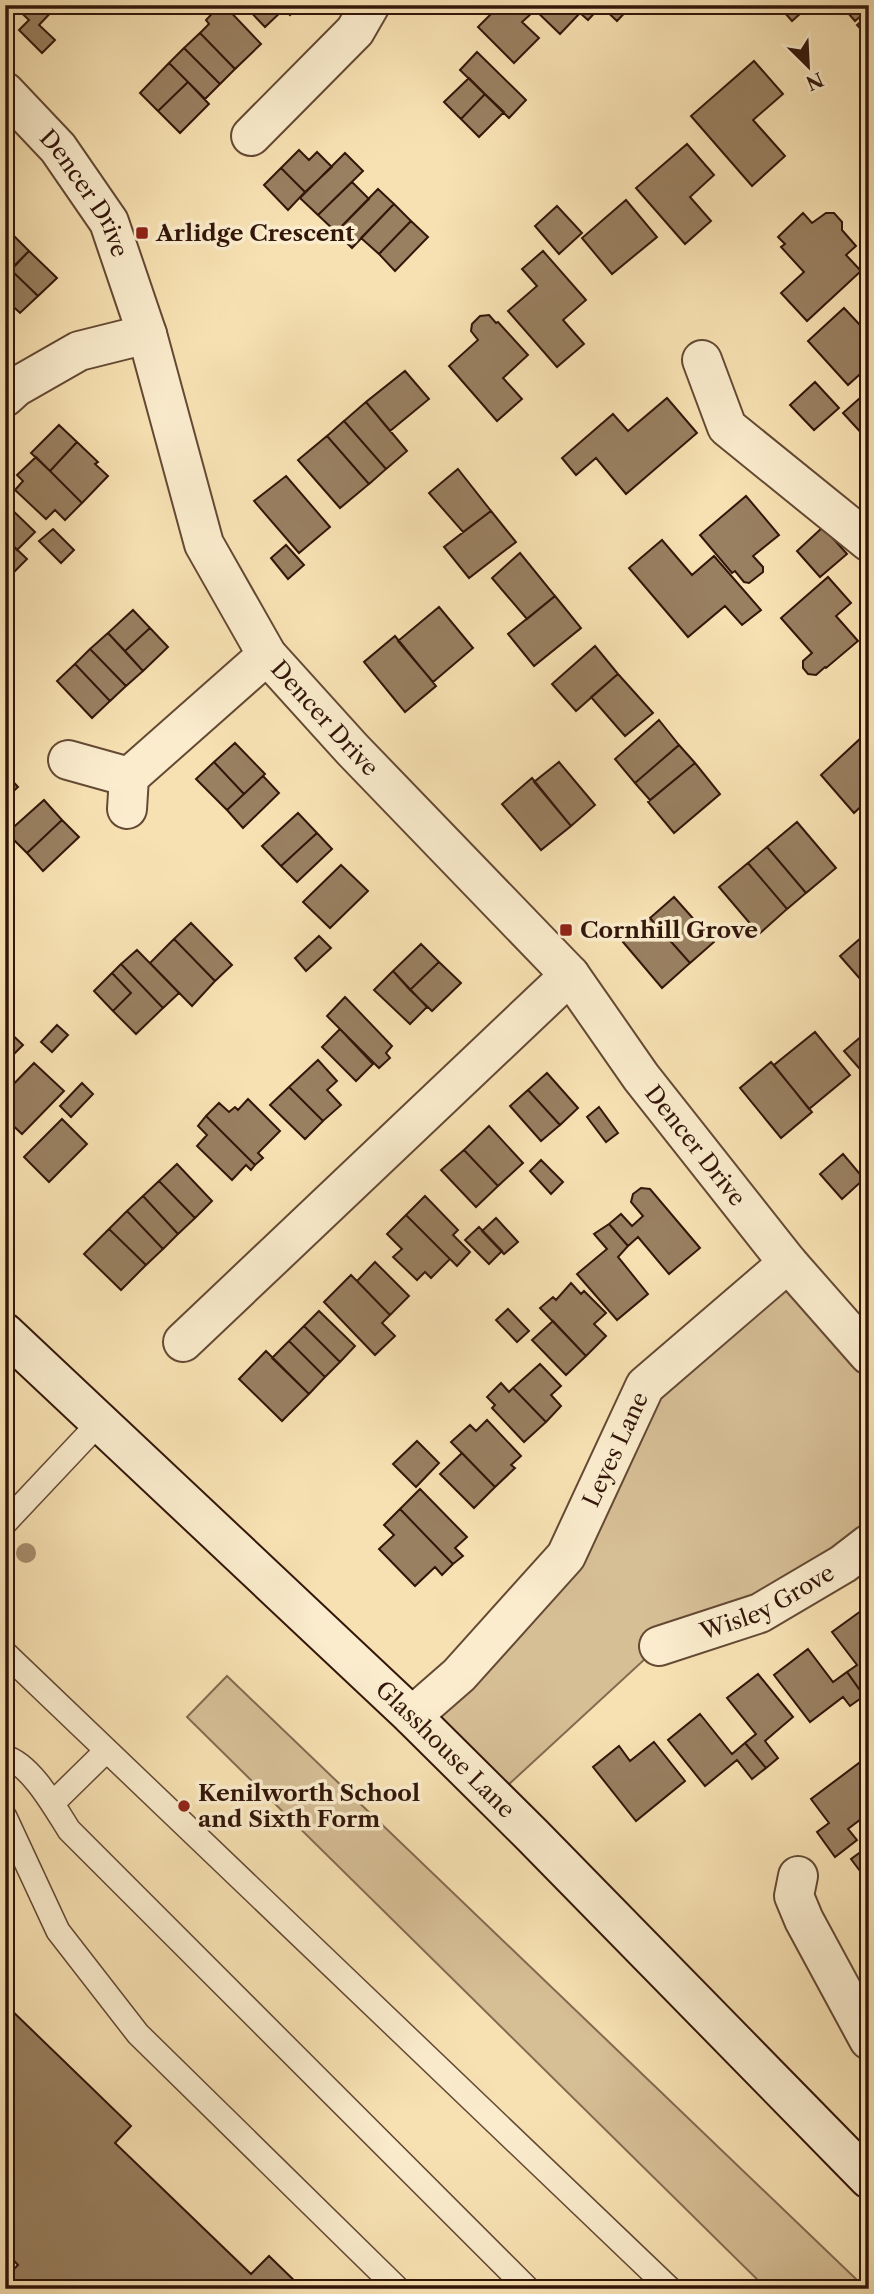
<svg xmlns="http://www.w3.org/2000/svg" width="874" height="2294" viewBox="0 0 874 2294" font-family="'Libre Caslon Text',serif">
	<style>
		.green { fill: #d6be95; stroke: #846a50; stroke-width: 2 }
		.building { fill: #998061; stroke: #33160a; stroke-width: 2 }
		.lines { fill: none; stroke-linecap: round; stroke-linejoin: round }
		.lane-casing { stroke: #644934; stroke-width: 26 }
		.street-casing { stroke: #644934; stroke-width: 42 }
		.secondary-casing { stroke: #33160a; stroke-width: 42 }
		.lane { stroke: #faeccd; stroke-width: 23 }
		.street { stroke: #faeccd; stroke-width: 38 }
		.secondary { stroke: #faeccd; stroke-width: 38 }
		.tree { fill: #a68d6d }
		.poi-dot { fill: #8f2418; stroke: #faeccd; stroke-width: 2.5 }
		.labels { text-anchor: middle; dominant-baseline: central; stroke-width: 7; stroke-linejoin: round; paint-order: stroke }
		.street-label { font-size: 23px; fill: #33160a; stroke: #faeccd }
		.poi-label { font-size: 23px; font-weight: bold; fill: #33160a; stroke: #faeccd; text-anchor: start }
	</style>
	<rect width="100%" height="100%" fill="#f7e1b2"/>
	<filter id="stains"><feTurbulence type="fractalNoise" baseFrequency=".00286" numOctaves="4"/><feColorMatrix values="0 0 0 0 .2 0 0 0 0 .09 0 0 0 0 .02 0 0 0 .5 -.17"/></filter>
	<radialGradient id="worn" r=".72"><stop offset=".6" stop-color="#630" stop-opacity="0"/><stop offset="1" stop-color="#630" stop-opacity=".3"/></radialGradient>
	<path class="green" d="M788 1263 869 1355V1544L659 1646 494 1798 412 1716 566 1556 645 1386Z
		M227 1676 856 2279 846 2289H767L187 1717Z"/>
	<path class="building" d="M13 5H58L39 25 55 40 42 53 19 30 29 20Z
		M220 5H224L261 44 235 69 200 33 209 24 206 20Z
		M244 5H280L284 9 265 27Z
		M280 5H300L290 15Z
		M491 5H524L532 13 522 22 539 38 514 63 478 27 491 14 486 10Z
		M530 5H599L600 7 588 20 580 13 560 34Z
		M600 5H632L617 21Z
		M778 5H810L792 21Z
		M841 5H869V9L855 21Z
		M869 14V38L857 25Z
		M200 33 235 69 220 84 184 48Z
		M184 48 220 84 205 99 169 63Z
		M477 52 526 100 509 118 460 70Z
		M754 61 783 94 753 120 785 156 752 186 691 116Z
		M169 63 188 82 158 111 140 93Z
		M469 78 485 94 461 119 444 102Z
		M188 82 209 104 180 133 158 111Z
		M485 94 504 112 479 137 461 119Z
		M687 144 714 175 690 197 711 221 685 244 636 188Z
		M299 150 309 160 317 152 332 167 305 192 281 168Z
		M345 153 363 171 318 215 300 198Z
		M281 168 305 192 288 210 264 185Z
		M352 182 369 199 336 232 318 215Z
		M378 189 394 204 352 248 336 232Z
		M626 200 657 237 612 274 582 238Z
		M394 204 411 221 379 254 361 238Z
		M557 206 582 233 559 254 535 226Z
		M803 213 812 223 826 213H834L842 222V230L856 246 846 255 861 271 807 321 781 293 804 272 781 247 785 244 778 237Z
		M411 221 428 237 395 271 379 254Z
		M11 233 29 251 5 275V239Z
		M29 251 57 278 38 296 11 270Z
		M543 251 586 300 563 320 584 344 557 367 508 311 537 286 522 269Z
		M11 270 38 296 20 313 5 299V275Z
		M844 308 860 325 869 317V366L848 385 808 341Z
		M489 315 496 323 498 322 528 355 503 378 522 399 497 421 449 366 478 340 471 331 472 324 480 316Z
		M405 371 429 399 390 431 366 402Z
		M815 382 839 408 814 430 790 405Z
		M869 390V433L865 437 843 413Z
		M667 398 697 433 626 494 596 458 576 475 562 458 613 414 628 431Z
		M366 402 407 451 386 469 344 421Z
		M344 421 386 469 369 484 327 436Z
		M59 425 77 442 50 471 31 453Z
		M327 436 369 484 340 508 298 460Z
		M77 442 98 462 95 464 108 476 82 503 50 471Z
		M36 457 82 503 65 520 55 510 46 519 15 490 23 481 17 475Z
		M458 469 491 511 463 532 429 493Z
		M286 476 330 527 299 553 254 501Z
		M746 496 779 535 753 556 763 567V572L749 583 744 582 735 571 732 573 700 535Z
		M5 503 35 532 17 550 5 538Z
		M491 511 516 542 469 578 444 547Z
		M823 527 847 554 820 577 797 551Z
		M53 529 74 550 61 563 39 541Z
		M5 538 27 559 9 577 5 573Z
		M662 540 692 575 714 556 761 610 742 625 725 606 688 637 629 568Z
		M286 545 304 565 288 579 271 558Z
		M520 553 555 596 527 619 492 578Z
		M828 577 851 603 836 616 858 641 826 668 825 667 816 675 808 674 803 668V661L812 653 781 618Z
		M555 596 581 628 534 666 508 634Z
		M439 607 473 648 433 682 398 641Z
		M133 610 150 628 125 651 108 633Z
		M150 628 168 647 143 671 125 651Z
		M108 633 143 671 126 686 90 649Z
		M395 636 436 686 405 712 364 662Z
		M595 646 618 674 576 711 552 684Z
		M90 649 126 686 110 701 75 664Z
		M75 664 110 701 92 718 57 681Z
		M618 674 653 713 625 736 591 697Z
		M659 720 679 745 635 783 615 759Z
		M862 737 869 744V799L854 813 821 775Z
		M235 743 265 774 244 794 214 762Z
		M679 745 695 763 650 800 635 783Z
		M214 762 244 794 227 810 196 779Z
		M559 762 595 805 571 826 534 782Z
		M695 763 720 794 674 833 648 802Z
		M5 773 18 787 5 799Z
		M263 776 279 793 243 828 227 810Z
		M532 778 571 826 541 850 502 804Z
		M44 800 62 820 27 853 7 833Z
		M298 813 317 833 281 866 262 846Z
		M62 820 79 837 43 871 27 853Z
		M797 822 836 868 806 893 767 847Z
		M317 833 332 849 297 882 281 866Z
		M767 847 806 893 787 909 748 863Z
		M748 863 787 909 759 934 719 887Z
		M341 865 368 891 330 928 303 902Z
		M674 897 714 942 690 963 650 918Z
		M650 918 690 963 662 988 623 942Z
		M191 923 232 965 215 981 174 939Z
		M319 936 331 948 306 971 295 958Z
		M862 937 869 945V989L840 956Z
		M174 939 215 981 192 1006 150 963Z
		M421 944 439 962 410 990 393 971Z
		M137 950 179 993 163 1008 121 964Z
		M439 962 461 983 432 1011 410 990Z
		M121 964 163 1008 136 1034 113 1011 131 993 112 973Z
		M5 971 13 978 5 985Z
		M393 971 427 1007 410 1024 374 990Z
		M112 973 131 993 113 1011 94 991Z
		M345 997 392 1046 386 1053 390 1058 379 1068 327 1016Z
		M57 1025 68 1035 52 1052 41 1042Z
		M5 1028 23 1045 5 1063Z
		M340 1029 373 1064 356 1081 322 1047Z
		M869 1030V1074L866 1076 844 1051Z
		M815 1032 850 1075 809 1109 774 1065Z
		M318 1060 337 1081 327 1090 341 1105 323 1121 289 1087Z
		M771 1062 812 1112 781 1138 740 1088Z
		M34 1063 64 1091 22 1134 5 1118V1093Z
		M547 1073 578 1108 560 1125 528 1090Z
		M82 1083 93 1094 71 1117 60 1106Z
		M289 1087 323 1121 305 1139 270 1105Z
		M528 1090 560 1125 541 1141 510 1106Z
		M248 1099 280 1131 258 1153 263 1158 255 1165 206 1116 219 1103 229 1112 235 1107 238 1110Z
		M599 1107 618 1133 606 1142 587 1117Z
		M206 1116 255 1165 251 1170 246 1165 232 1180 197 1146 207 1135 198 1126Z
		M62 1119 87 1144 49 1182 24 1157Z
		M489 1126 523 1163 498 1186 464 1150Z
		M464 1150 498 1186 476 1207 441 1170Z
		M843 1154 864 1179 842 1199 820 1174Z
		M541 1160 563 1182 551 1194 530 1171Z
		M177 1164 212 1201 195 1218 159 1181Z
		M159 1181 195 1218 178 1234 143 1196Z
		M641 1188 650 1189 700 1248 669 1274 638 1237 628 1246 609 1224 621 1214 632 1226 643 1216 631 1202 633 1194Z
		M143 1196 178 1234 163 1249 127 1211Z
		M425 1196 458 1230 453 1235 470 1252 457 1266 406 1215Z
		M127 1211 163 1249 146 1265 109 1229Z
		M406 1215 450 1259 431 1278 425 1272 417 1280 393 1257 402 1249 387 1234Z
		M496 1218 518 1242 504 1254 482 1231Z
		M609 1224 628 1246 618 1257 648 1294 617 1320 577 1274 607 1249 594 1234Z
		M479 1227 502 1251 489 1264 465 1240Z
		M109 1229 146 1265 121 1290 84 1254Z
		M375 1262 409 1296 390 1315 357 1281Z
		M351 1275 390 1315 382 1323 395 1336 375 1355 324 1302Z
		M571 1283 581 1294 584 1291 606 1313 594 1324 606 1336 586 1356 540 1308 553 1297 556 1300Z
		M508 1309 529 1331 517 1342 496 1320Z
		M319 1311 355 1346 340 1362 304 1326Z
		M553 1321 586 1356 566 1375 532 1340Z
		M304 1326 340 1362 325 1377 289 1341Z
		M289 1341 325 1377 309 1394 272 1358Z
		M266 1351 309 1394 282 1421 239 1379Z
		M540 1364 561 1386 551 1395 561 1406 546 1422 513 1388Z
		M501 1383 509 1392 513 1388 546 1422 524 1442 492 1408 495 1405 487 1397Z
		M487 1420 521 1456 511 1465 515 1468 495 1487 451 1442 470 1425 476 1431Z
		M417 1441 439 1463 416 1487 393 1464Z
		M462 1453 495 1487 474 1508 440 1474Z
		M420 1489 467 1537 455 1548 463 1556 453 1564 400 1509Z
		M400 1509 453 1564 442 1575 435 1567 415 1586 379 1549 394 1535 384 1525Z
		M865 1608 869 1613V1692L864 1696 847 1672 857 1665 832 1632Z
		M808 1649 833 1682 847 1672 864 1696 850 1706 843 1697 810 1722 774 1675Z
		M758 1674 793 1717 765 1741 778 1758 766 1768 745 1743 756 1734 727 1698Z
		M700 1714 732 1754 745 1743 766 1768 752 1779 737 1760 705 1786 668 1740Z
		M654 1742 685 1781 636 1821 593 1767 619 1746 630 1761Z
		M869 1758V1782L865 1785 869 1789V1813L848 1829 857 1840 835 1857 817 1832 829 1823 811 1799 863 1760Z
		M869 1846V1883L851 1859Z
		M5 2004 131 2126 115 2143 251 2274 269 2256 303 2289H5V2278L18 2265 5 2251Z"/>
	<g class="lines">
		<defs>
			<path id="lane" d="M5 1523 100 1422
				M5 1653 670 2289
				M5 1757C31 1764 55 1808 69 1830L528 2289
				M53 1803 106 1751
				M5 1817 58 1931 138 2034 398 2289"/>
			<g id="street">
				<path id="s1" d="M5 92 58 148 109 222 147 334 204 544 267 655 352 749 570 975 641 1077 788 1263 869 1355"/>
				<path d="M251 136 355 31 370 5"/>
				<path d="M702 360 727 427 869 542"/>
				<path d="M5 397 16 387 79 351 147 334"/>
				<path d="M68 760 129 777"/>
				<path d="M127 809 129 777 267 655"/>
				<path d="M183 1342 570 975"/>
				<path id="s2" d="M659 1646 760 1613 843 1564 869 1544"/>
				<path id="s3" d="M412 1716 459 1675 566 1556 645 1386 788 1263"/>
				<path d="M798 1876 794 1896 804 1920 869 2040"/>
			</g>
			<g id="secondary">
				<path id="s4" d="M5 1333 412 1716 532 1835 869 2179"/>
			</g>
		</defs>
		<use href="#lane" class="lane-casing"/>
		<use href="#street" class="street-casing"/>
		<use href="#secondary" class="secondary-casing"/>
		<use href="#lane" class="lane"/>
		<use href="#street" class="street"/>
		<use href="#secondary" class="secondary"/>
	</g>
	<circle class="tree" cx="26" cy="1553" r="10"/>
	<g class="poi-dot">
		<rect x="135" y="226" width="14" height="14" rx="3.5"/>
		<rect x="559" y="923" width="14" height="14" rx="3.5"/>
		<circle cx="184" cy="1806" r="7"/>
	</g>
	<g class="labels">
		<g class="street-label">
			<text stroke="none"><textPath href="#s1" startOffset="130">Dencer Drive</textPath></text>
			<text stroke="none"><textPath href="#s1" startOffset="716">Dencer Drive</textPath></text>
			<text stroke="none"><textPath href="#s1" startOffset="1283">Dencer Drive</textPath></text>
			<text stroke="none"><textPath href="#s3" startOffset="340">Leyes Lane</textPath></text>
			<text stroke="none"><textPath href="#s2" startOffset="117">Wisley Grove</textPath></text>
			<text stroke="none"><textPath href="#s4" startOffset="606">Glasshouse Lane</textPath></text>
		</g>
		<g class="poi-label">
			<text x="156" y="233">Arlidge Crescent</text>
			<text x="580" y="930">Cornhill Grove</text>
			<text x="198" y="1793">Kenilworth School<tspan x="198" dy="26">and Sixth Form</tspan></text>
		</g>
	</g>
	<rect width="874" height="2294" fill="none" stroke="#f7e1b2" stroke-width="28"/>
	<rect x="7" y="7" width="860" height="2280" fill="none" stroke="#33160a" stroke-width="3.5"/>
	<rect x="14" y="14" width="846" height="2266" fill="none" stroke="#33160a" stroke-width="2"/>
	<g transform="translate(808 66) rotate(156)" stroke="#faeccd" stroke-width="5" paint-order="stroke">
	<path d="M0-5L12 26L0 18L-12 26Z" fill="#33160a"/>
	<text y="-10" font-size="19" font-weight="bold" text-anchor="middle" fill="#33160a">N</text>
	</g>
	<rect width="100%" height="100%" filter="url(#stains)"/>
	<rect width="100%" height="100%" fill="url(#worn)"/>
</svg>
